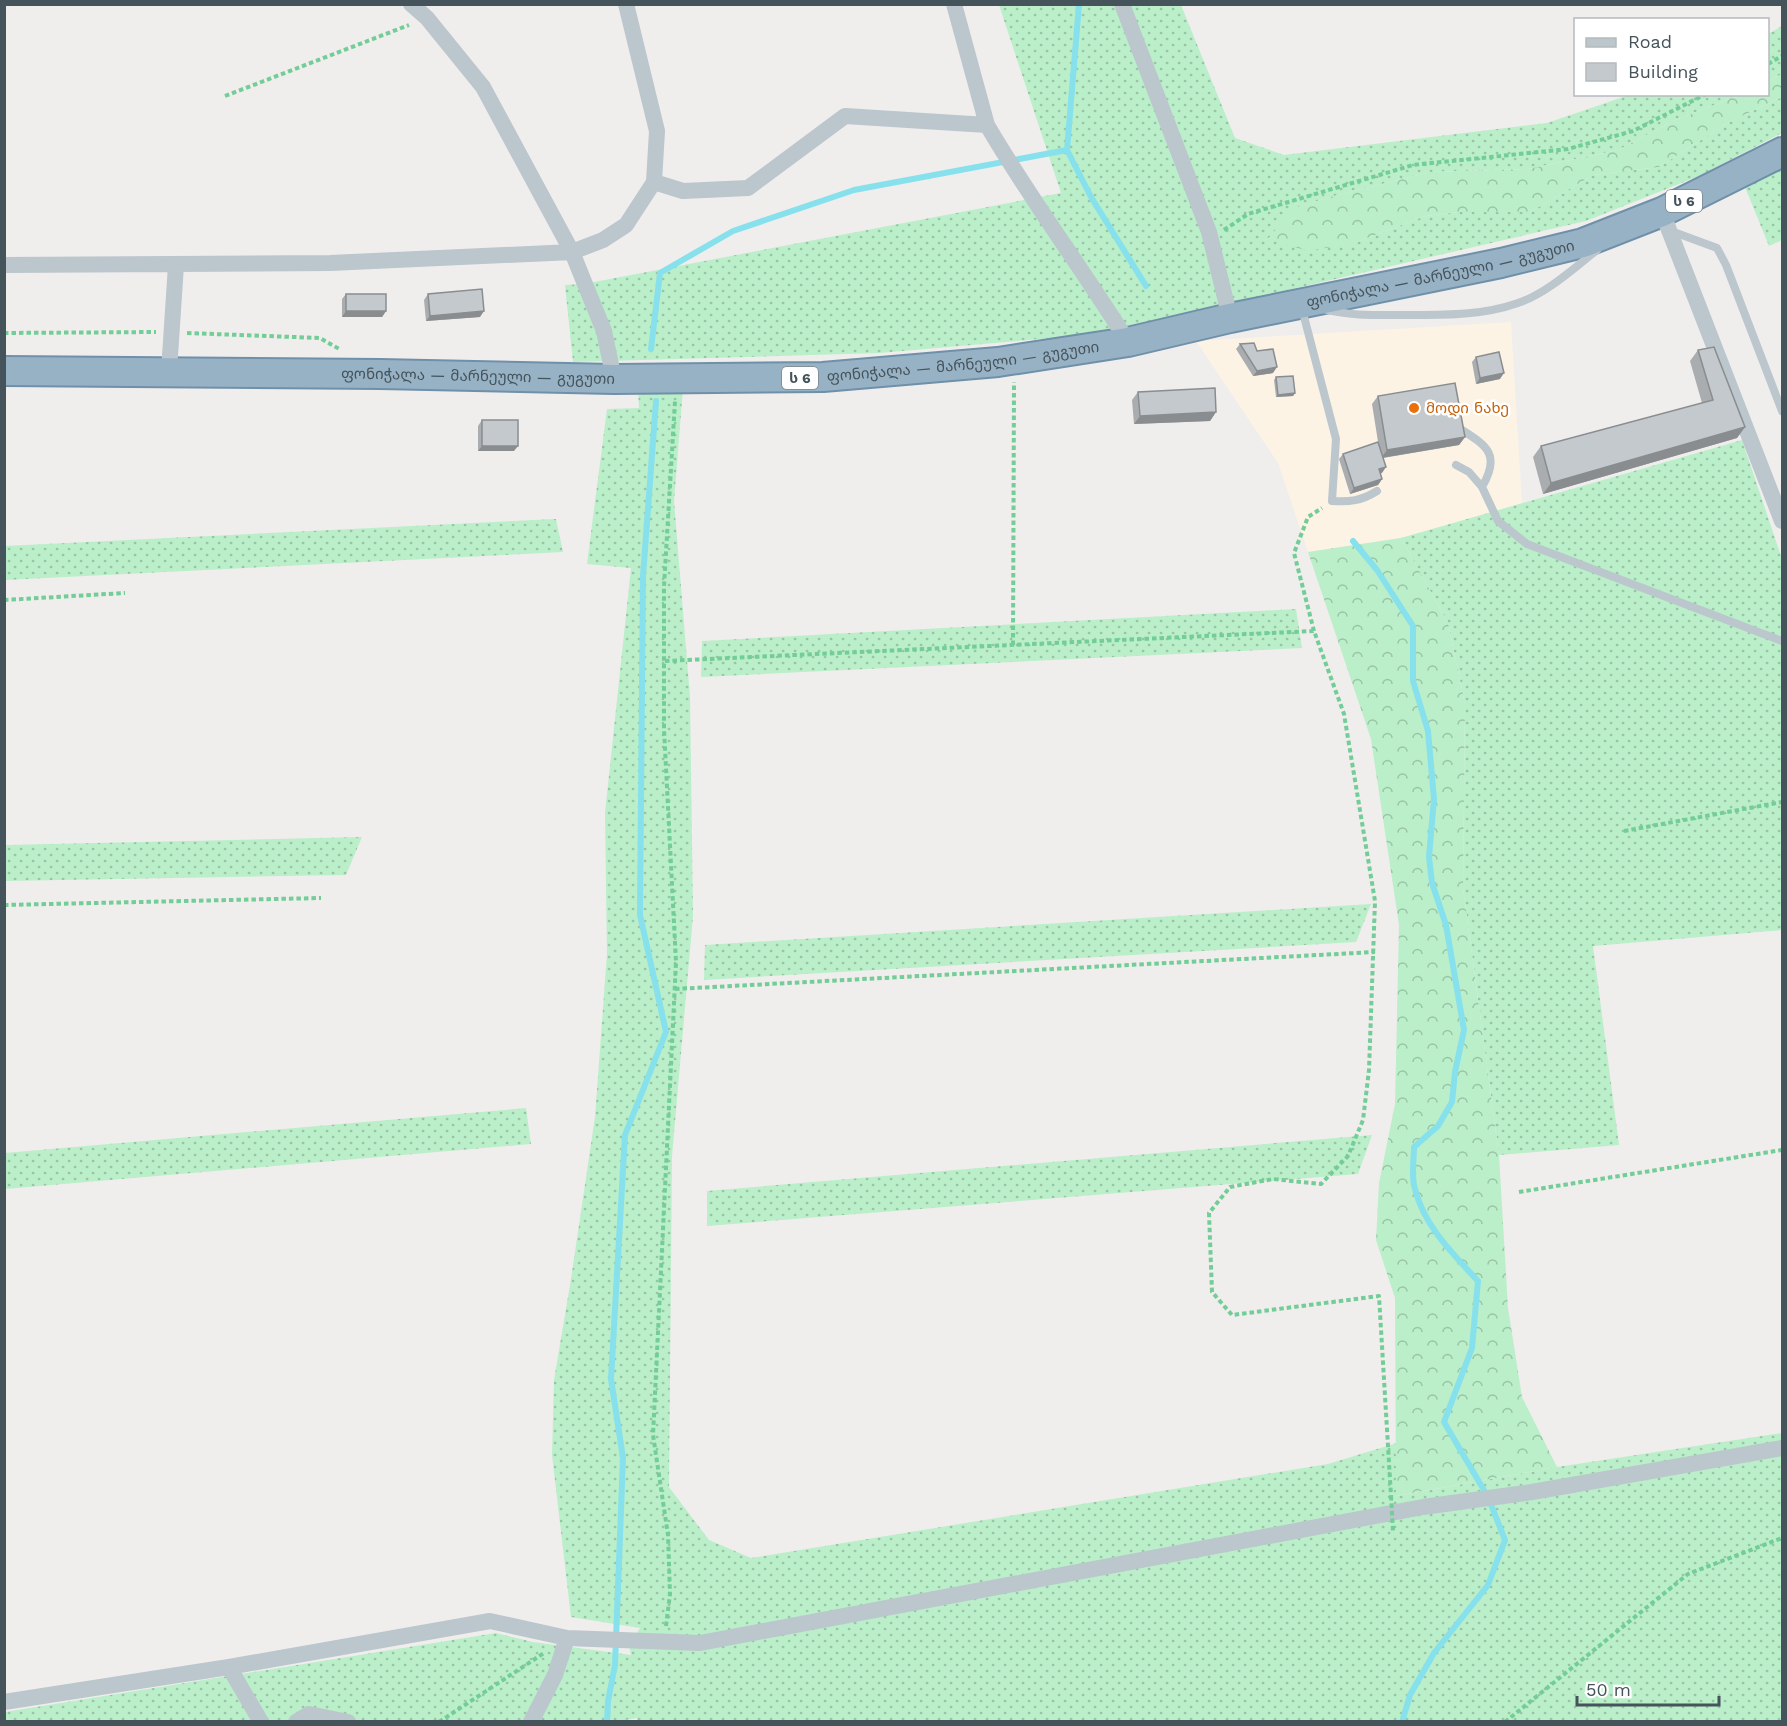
<svg xmlns="http://www.w3.org/2000/svg" width="1787" height="1726" viewBox="0 0 1787 1726" font-family="'Work Sans','Noto Sans Georgian',sans-serif">
	<style>
		.commercial { fill: #fcf3e5 }
		.grass { fill: url(#grass-dots) }
		.forest { fill: url(#forest-crowns) }
		.lines { fill: none; stroke-linecap: round; stroke-linejoin: round }
		.stream { stroke: #86e1ec; stroke-width: 6 }
		.trunk-casing { stroke: #6f90a9; stroke-width: 32 }
		.path { stroke: #72cd97; stroke-width: 4; stroke-dasharray: 4.5 3; stroke-linecap: butt }
		.service { stroke: #bbc6cd; stroke-width: 8 }
		.minor { stroke: #bbc6cd; stroke-width: 16 }
		.trunk { stroke: #98b2c5; stroke-width: 28 }
		.path-bridge { stroke: #72cd97; stroke-width: 4; stroke-dasharray: 4.5 3; stroke-linecap: butt }
		.wall { fill: #a9adb0 }
		.shaded-wall { fill: #898d90 }
		.building { fill: #c4c9cd; stroke: #898d90; stroke-width: 1.5 }
		.food-dot { fill: #e8710a; stroke: #fff; stroke-width: 2 }
		.labels { text-anchor: middle; dominant-baseline: central; stroke-width: 5; stroke-linejoin: round; paint-order: stroke }
		.shield { fill: #fff; stroke: #7d878c; stroke-width: 1.5 }
		.shield-label { font-size: 14px; font-weight: bold; fill: #45535b }
		.street-label { font-size: 15px; fill: #45535b; stroke: #fff }
		.food-label { font-size: 15px; fill: #c56008; stroke: #fff; text-anchor: start }
	</style>
	<defs>
		<pattern id="grass-dots" width="8" height="8" patternUnits="userSpaceOnUse" patternTransform="scale(1.5)"><rect width="8" height="8" fill="#baefc9"/><path d="M2 2h.1M6 6h.1" fill="none" stroke="#99c4a6" stroke-width="1.8" stroke-linecap="round"/></pattern>
		<pattern id="forest-crowns" width="20" height="18" patternUnits="userSpaceOnUse" patternTransform="scale(1.5)"><rect width="20" height="18" fill="#baefc9"/><path d="M2 6a3 3 0 1 1 6 0M12 15a3 3 0 1 1 6 0" fill="none" stroke="#99c4a6"/></pattern>
	</defs>
	<rect width="100%" height="100%" fill="#f0eded"/>
	<path class="commercial" d="M1511 322 1522 504 1401 538 1308 552 1278 463 1196 341Z"/>
	<path class="grass" d="M999 5H1181L1235 138 1284 155 1547 123 1629 95H1740L1673 121 1618 150 1528 169 1430 172 1330 197 1295 208 1268 239 1354 243 1425 216 1459 212H1530L1593 175 1659 167 1729 122 1782 97V133L1699 176 1586 221 1098 334 879 353 573 362 565 285 584 284 1061 193Z
		M1782 26V74L1768 81V34Z
		M1782 168V240L1769 246 1745 187Z
		M683 388 674 501 690 697 693 916 672 1156 669 1487 709 1540 751 1558 1328 1464 1397 1443V1496L1557 1467 1782 1433V1721L637 1722V1718L614 1722H5V1712L496 1633 533 1642 631 1655 629 1645 640 1628 571 1617 552 1455 554 1380 571 1279 595 1117 607 954 605 813 631 568 587 564 607 409 639 408 638 390Z
		M1742 440 1782 559V930L1593 946 1619 1145 1499 1155 1463 888 1465 704 1448 623 1401 538Z
		M556 519 563 552 5 580V546Z
		M1296 609 1302 648 701 677 702 641Z
		M362 837 346 875 5 881V845Z
		M1371 904 1356 942 704 980 705 945Z
		M526 1108 531 1144 5 1189V1153Z
		M1372 1135 1358 1174 707 1226V1191Z"/>
	<path class="forest" d="M1782 74V97L1729 122 1659 167 1593 175 1530 212H1459L1425 216 1354 243 1308 251 1268 239 1294 208 1330 197 1430 172 1528 169 1618 150 1673 121 1740 95 1768 94V81Z
		M1401 538 1448 623 1465 704 1463 888 1499 1155 1508 1308 1522 1397 1557 1467 1396 1496 1395 1298 1376 1240 1379 1183 1395 1104 1399 925 1371 739 1308 552Z"/>
	<g class="lines">
		<path class="stream" d="M1079 4 1067 150 1091 197 1146 286
			M651 349 660 273 733 231 854 190 1067 150
			M1353 541 1377 570 1413 626V681L1428 731 1434 799 1429 857 1432 883 1446 925 1464 1030 1455 1072 1452 1102 1438 1126 1414 1147C1414 1160 1411 1177 1415 1189 1424 1226 1453 1254 1478 1281L1472 1348 1444 1422 1488 1497 1505 1540 1488 1585 1434 1653 1410 1695 1402 1722
			M607 1722 608 1701 615 1665 623 1458 611 1379 625 1135 666 1032 640 915 643 576 656 401"/>
		<defs>
			<g id="trunk">
				<path id="s1" d="M4 371 380 374 614 379 823 377 998 362 1128 342 1230 318 1501 263 1583 243 1662 212 1782 152"/>
			</g>
		</defs>
		<use href="#trunk" class="trunk-casing"/>
		<path class="path" d="M1768 64 1782 56
			M225 96 409 25
			M1224 230 1248 214 1413 165 1568 149 1633 131 1706 94
			M4 333 156 332
			M187 333 320 338 341 350
			M4 600 125 593
			M1314 631 1294 553 1308 517 1322 508
			M1013 645 1014 382
			M665 661 1314 631 1344 714 1375 901 1369 1070 1363 1120 1348 1156 1321 1184 1273 1179 1230 1187 1209 1213 1212 1292 1232 1315 1379 1296 1391 1496
			M1624 831 1782 802
			M4 905 321 898
			M675 989 1375 952
			M1519 1192 1782 1150
			M666 1626 670 1594 668 1535 653 1435 676 962 664 729V586L675 401
			M439 1722 544 1653
			M1505 1722 1688 1574 1782 1538"/>
		<path class="service" d="M1671 231 1717 248 1726 265 1782 411
			M1302 309 1336 439 1332 501C1350 502 1361 501 1377 491
			M1323 309C1349 316 1377 315 1405 315 1443 315 1481 316 1518 303 1546 294 1574 268 1597 250
			M1462 430C1489 447 1500 456 1482 487
			M1456 465 1469 472 1482 487 1498 521 1527 544 1782 641"/>
		<path class="minor" d="M411 4 427 18 483 87 572 252 604 331 614 379
			M954 4 987 125
			M1122 4 1209 232 1230 318
			M654 182 683 191 748 188 845 116 987 125C1030 199 1082 268 1128 342
			M1662 212 1782 521
			M4 265 330 263 572 252 603 240 626 225 654 182 657 131 626 4
			M169 371 176 265
			M229 1667 261 1722
			M4 1702 229 1667 490 1621 567 1638 700 1643 1423 1507 1532 1492 1782 1448
			M296 1722 309 1714 348 1722
			M531 1722 555 1675 567 1638"/>
		<use href="#trunk" class="trunk"/>
		<path class="path-bridge" d="M1391 1496 1393 1531"/>
	</g>
	<path class="wall" d="M346 294 386 311 382 317H342V299Z
		M428 294 480 317 426 321 424 300Z
		M1240 344 1257 351 1273 373 1253 376 1236 349Z
		M1698 350 1745 427 1737 438 1543 494 1533 457 1541 446 1702 403 1690 361Z
		M1476 357 1500 379 1476 384 1472 362Z
		M1276 377 1295 393 1293 396 1276 397 1274 380Z
		M1138 392 1216 412 1210 421 1134 424 1132 400Z
		M1378 396 1465 437 1459 445 1383 458 1386 467 1380 473 1382 479 1378 485 1350 494 1339 459 1343 454 1379 448 1372 404Z
		M482 420 514 451H478V426Z"/>
	<path class="shaded-wall" d="M346 311H386L382 317H342Z
		M484 311 480 317 426 321 430 316Z
		M1277 367 1273 373 1253 376 1257 371Z
		M1504 373 1500 379 1476 384 1480 378Z
		M1295 393 1293 396 1276 397 1278 395Z
		M1216 412 1210 421 1134 424 1140 416Z
		M1745 427 1737 438 1543 494 1551 483Z
		M1465 437 1459 445 1381 458 1387 450Z
		M482 446H518L514 451H478Z
		M1386 467 1382 473 1375 475 1379 469Z
		M1382 479 1378 485 1350 494 1354 488Z"/>
	<path class="building" d="M482 289 484 311 430 316 428 294Z
		M346 294H386V311H346Z
		M1254 343 1257 351 1273 349 1277 367 1257 371 1240 344Z
		M1714 347 1745 427 1551 483 1541 446 1713 400 1698 350Z
		M1499 352 1504 373 1480 378 1476 357Z
		M1293 376 1295 393 1278 395 1276 377Z
		M1455 383 1465 437 1387 450 1378 396Z
		M1215 388 1216 412 1140 416 1138 392Z
		M482 420H518V446H482Z
		M1378 442 1386 467 1379 469 1382 479 1354 488 1343 454Z"/>
	<circle class="food-dot" cx="1414" cy="408" r="6"/>
	<g class="labels">
		<g class="shield">
			<rect x="1666" y="190" width="36" height="22" rx="4.5"/>
			<rect x="782" y="367" width="36" height="22" rx="4.5"/>
		</g>
		<g class="shield-label">
			<text x="1684" y="201">ს 6</text>
			<text x="800" y="378">ს 6</text>
		</g>
		<g class="street-label">
			<text stroke="none"><textPath href="#s1" startOffset="1446">ფონიჭალა — მარნეული — გუგუთი</textPath></text>
			<text stroke="none"><textPath href="#s1" startOffset="960">ფონიჭალა — მარნეული — გუგუთი</textPath></text>
			<text stroke="none"><textPath href="#s1" startOffset="474">ფონიჭალა — მარნეული — გუგუთი</textPath></text>
		</g>
		<g class="food-label">
			<text x="1426" y="408">მოდი ნახე</text>
		</g>
	</g>
	<rect width="1787" height="1726" fill="none" stroke="#45535b" stroke-width="12"/>
	<rect x="1574" y="18" width="195" height="78" fill="#ffffff" stroke="#b5babd" stroke-width="1.5"/>
	<rect x="1586" y="38" width="30" height="9" fill="#bbc6cd" stroke="#b5babd" stroke-width="1.5"/>
	<text x="1628" y="48" font-size="18" fill="#45535b">Road</text>
	<rect x="1586" y="63" width="30" height="18" fill="#c4c9cd" stroke="#b5babd" stroke-width="1.5"/>
	<text x="1628" y="78" font-size="18" fill="#45535b">Building</text>
	<path d="M1577 1696v9h142v-9" fill="none" stroke="#45535b" stroke-width="3"/>
	<text x="1586" y="1696" font-size="18" fill="#45535b" stroke="#ffffff" stroke-width="4.5" paint-order="stroke">50 m</text>
</svg>
